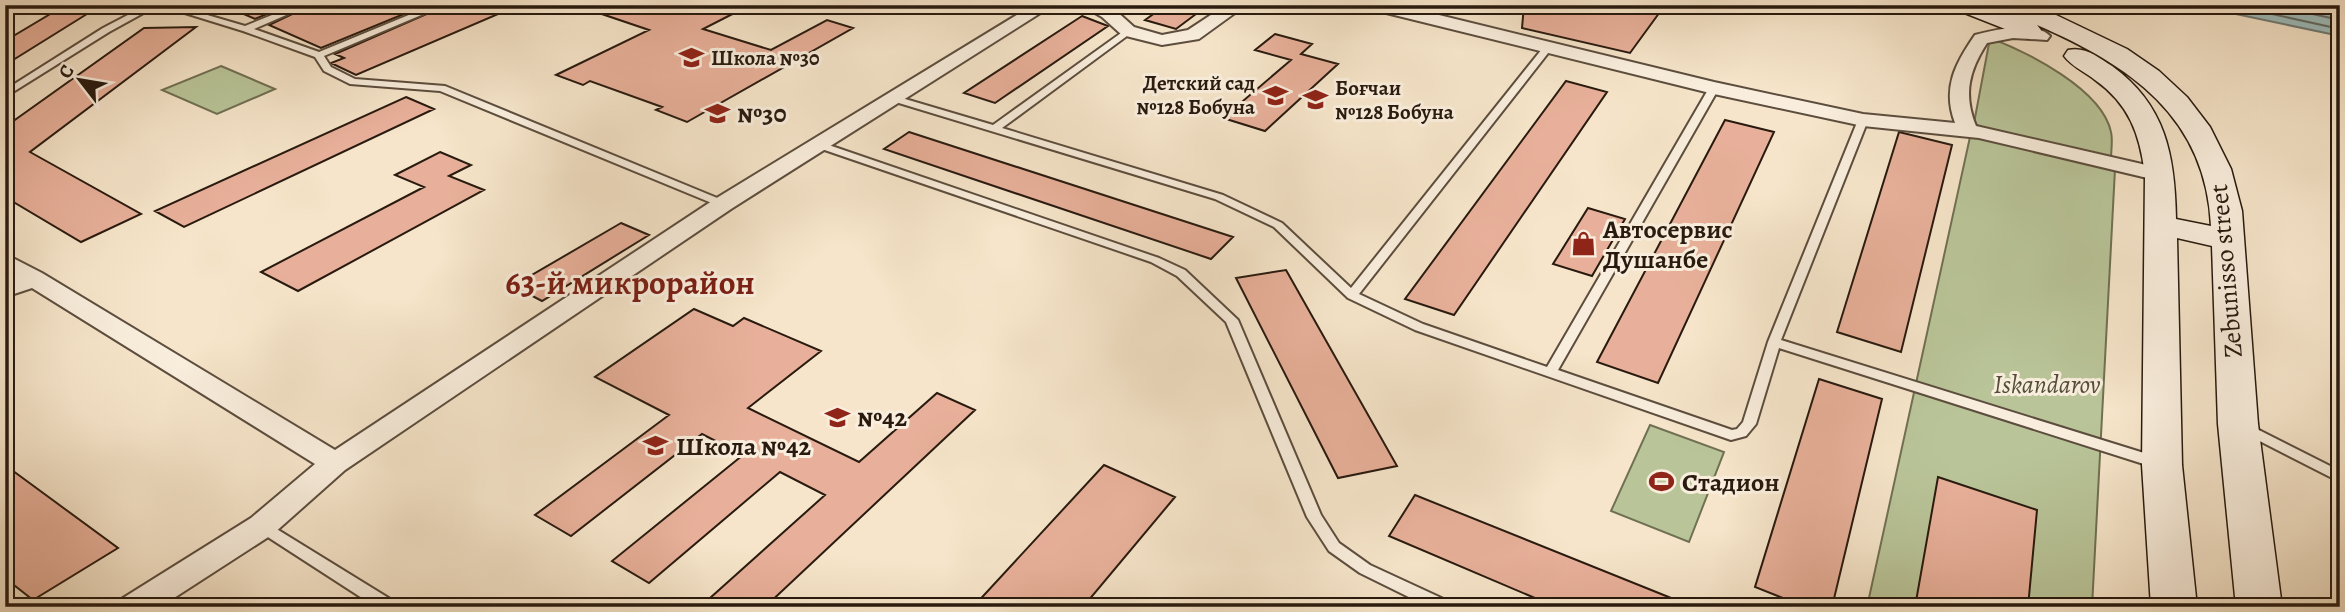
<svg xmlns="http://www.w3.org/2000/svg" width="2345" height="612" viewBox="0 0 2345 612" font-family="Alegreya,serif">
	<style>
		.green { fill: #b9c599; stroke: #707054; stroke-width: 2 }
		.water { fill: #9ebebd; stroke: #6f7c77; stroke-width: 2 }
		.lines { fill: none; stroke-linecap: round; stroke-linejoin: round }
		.shore { stroke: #636c66; stroke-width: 2 }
		.building { fill: #e8b09a; stroke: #281a0f; stroke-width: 2 }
		.service-casing { stroke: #5c4d3e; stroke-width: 4 }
		.minor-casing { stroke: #5c4d3e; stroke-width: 4 }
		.tertiary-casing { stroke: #5c4d3e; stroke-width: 3 }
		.secondary-casing { stroke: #281a0f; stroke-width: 3 }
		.service { fill: #f9eedd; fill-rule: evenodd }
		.minor { fill: #f9eedd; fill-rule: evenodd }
		.tertiary { fill: #f9eedd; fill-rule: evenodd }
		.secondary { fill: #f9eedd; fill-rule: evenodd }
		.labels { text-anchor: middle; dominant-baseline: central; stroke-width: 6; stroke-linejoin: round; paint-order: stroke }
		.far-poi-label { font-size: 21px; font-weight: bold; fill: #281a0f; stroke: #f9eedd; text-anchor: start }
		.poi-label { font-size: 26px; font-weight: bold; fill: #281a0f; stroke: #f9eedd; text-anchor: start }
		.street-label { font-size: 26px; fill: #281a0f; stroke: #f9eedd }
		.park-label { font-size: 26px; font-style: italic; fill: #544d38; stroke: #f9eedd }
		.district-label { font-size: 33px; font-weight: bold; fill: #7a1f14; stroke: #f9eedd }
	</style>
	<rect width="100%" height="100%" fill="#f6e5ca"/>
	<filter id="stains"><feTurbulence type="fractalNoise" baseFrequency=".00286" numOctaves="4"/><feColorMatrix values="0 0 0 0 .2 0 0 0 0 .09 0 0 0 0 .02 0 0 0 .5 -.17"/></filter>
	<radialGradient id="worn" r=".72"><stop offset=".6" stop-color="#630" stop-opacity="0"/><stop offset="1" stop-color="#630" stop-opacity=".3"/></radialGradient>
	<path class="green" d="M1990 38C2027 52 2102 89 2111 132 2113 140 2111 150 2111 159L1984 129 1974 123Z
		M221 66 275 89 217 114 162 90Z
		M1970 137 2000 139 2115 169 2092 607H1867Z
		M1650 425 1724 452 1689 542 1611 511Z"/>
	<path class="water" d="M2193 5H2340V36Z"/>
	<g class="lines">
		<path class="shore" d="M2231 5 2340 29
			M2271 5 2340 20"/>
	</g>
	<path class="building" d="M223 5H289L255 19Z
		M311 5H426L321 48 269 25Z
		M447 5H519L356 75 331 63 344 58 335 54Z
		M588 5H750L703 29 771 50 827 20 853 28 687 122 656 110 662 107 590 81 583 85 556 75 649 30 587 9Z
		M1166 5H1208L1176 29 1145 20Z
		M1524 5H1665L1630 53 1522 28Z
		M95 9 5 65V41L57 10Z
		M1082 16 1108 26 995 103 964 93Z
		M196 27 30 152 141 214 81 242 5 197V127L144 28Z
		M1275 34 1312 44 1301 54 1338 64 1265 131 1223 118 1291 60 1255 50Z
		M1566 81 1607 92 1454 315 1405 299Z
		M406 97 434 109 184 227 155 211Z
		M1725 120 1774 132 1658 383 1597 362Z
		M909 132 1233 237 1211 259 884 149Z
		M1899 132 1952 145 1901 352 1837 332Z
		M440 152 471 165 449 176 484 190 298 291 261 272 424 187 395 175Z
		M1588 208 1625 219 1592 276 1553 264Z
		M621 223 649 235 542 301 513 286Z
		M1286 270 1397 466 1338 478 1236 278Z
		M694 309 733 326 744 318 821 351 748 408 859 462 937 393 975 410 765 607H700L825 495 780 472 649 583 612 561 743 455 702 434 571 536 535 515 669 415 595 377Z
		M1819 379 1882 399 1832 607H1806L1755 587Z
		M5 465 118 548 33 600 5 578Z
		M1104 465 1175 497 1083 607H973Z
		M1938 477 2037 510 2028 607H1915Z
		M1415 495 1691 606V607H1556L1389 536Z"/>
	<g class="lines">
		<defs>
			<path id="service" d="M147 5H158L109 32 5 97V90L103 28Z
				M159 5H173L245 26 297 5H309L254 29 319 52 433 5H445L324 56 331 67 355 79 445 86 727 202 729 204 727 206H719L440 91 350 84 324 71 315 57 243 31Z
				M1128 28 1131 29V33L1002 128 1223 195 1282 223 1351 288 1546 44H1552V48L1359 294 1423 324 1547 367 1709 88 1711 86H1717L1719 88 1558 370 1732 430 1737 429 1743 422 1768 342 1858 120 1859 118H1867L1868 120 1781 340 2160 458 2162 462 2160 466H2150L1779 348 1756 424 1746 436 1731 440 1415 330 1348 298 1274 227 1215 199 889 100 887 98 889 96H895L993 125Z
				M817 141 1159 258 1185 270 1238 320 1321 515 1339 543 1370 565 1450 602 1452 607H1429L1360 573 1329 551 1307 517 1226 322 1177 276 1151 262 813 146 812 144Z
				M2247 424 2340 471V482L2242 432 2240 429 2242 426Z
				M262 520 395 602 397 607H376L257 530 255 526 257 522Z"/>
			<path id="minor" d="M1033 5H1053L731 209 345 470 273 534 160 607H118L123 598 251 518 315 464 32 288 5 297V281L15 277 5 271V254L42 273 335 450 715 199Z
				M1081 5H1104L1114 9 1134 27 1162 35 1188 30 1226 5H1246L1199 39 1162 45 1122 35 1102 17Z
				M1368 5H1398L1714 82 1863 114 1955 123C1942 88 1955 64 1975 35 1994 30 2034 20 2050 36L2047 40 2013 38 1987 43C1969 71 1963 94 1976 126L2168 170 2171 175 2160 181 1979 138 1863 126 1714 94 1370 9Z"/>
			<path id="tertiary" d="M5 5H22L19 10 5 14Z"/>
			<path id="secondary" d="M1954 5H1988L1996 8 1994 5H2030L2054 14 2127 49 2159 71 2187 97 2210 127 2231 169 2242 211 2258 424 2282 607H2236L2218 424 2212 246 2177 238 2182 465 2197 607H2151L2142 465 2145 175C2140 134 2129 104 2095 80 2085 72 2071 66 2064 56L2068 50C2085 46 2098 57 2112 66 2166 105 2175 156 2176 219L2211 226C2206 116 2129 65 2037 25L2041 30 2037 35 2028 38 1957 10Z"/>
		</defs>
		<use href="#service" class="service-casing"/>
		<use href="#minor" class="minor-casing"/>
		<use href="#tertiary" class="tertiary-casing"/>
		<use href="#secondary" class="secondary-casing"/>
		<use href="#service" class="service"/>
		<use href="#minor" class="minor"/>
		<use href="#tertiary" class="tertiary"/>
		<use href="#secondary" class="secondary"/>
	</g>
	<defs>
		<symbol id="school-bare" viewBox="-9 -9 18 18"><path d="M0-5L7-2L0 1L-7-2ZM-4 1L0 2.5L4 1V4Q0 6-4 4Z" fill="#8f2418" stroke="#f9eedd" stroke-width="2.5" paint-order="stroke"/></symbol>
		<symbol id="shop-bare" viewBox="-9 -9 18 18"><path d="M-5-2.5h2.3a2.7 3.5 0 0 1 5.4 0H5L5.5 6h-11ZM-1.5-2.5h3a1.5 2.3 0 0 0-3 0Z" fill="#8f2418" stroke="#f9eedd" stroke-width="2.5" paint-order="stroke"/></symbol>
		<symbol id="stadium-bare" viewBox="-9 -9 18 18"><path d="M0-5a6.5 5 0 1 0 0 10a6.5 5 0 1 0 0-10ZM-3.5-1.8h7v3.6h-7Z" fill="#8f2418" stroke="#f9eedd" stroke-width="2.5" paint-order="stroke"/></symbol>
	</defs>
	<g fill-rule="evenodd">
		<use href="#school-bare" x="674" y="40" width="35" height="35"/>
		<use href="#school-bare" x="1258" y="78" width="35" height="35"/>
		<use href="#school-bare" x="1298" y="82" width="35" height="35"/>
		<use href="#school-bare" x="700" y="96" width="35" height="35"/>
		<use href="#shop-bare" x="1566" y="226" width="35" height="35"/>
		<use href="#school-bare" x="820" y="400" width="35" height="35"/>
		<use href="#school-bare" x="638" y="428" width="35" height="35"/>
		<use href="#stadium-bare" x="1644" y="464" width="35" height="35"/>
	</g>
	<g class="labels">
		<g class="far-poi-label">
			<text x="711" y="58">Школа №30</text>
			<text x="1255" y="83" text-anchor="end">Детский сад<tspan x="1255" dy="24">№128 Бобуна</tspan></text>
			<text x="1335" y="88">Боғчаи<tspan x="1335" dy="24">№128 Бобуна</tspan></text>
		</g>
		<g class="poi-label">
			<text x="737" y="113">№30</text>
			<text x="1603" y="229">Автосервис<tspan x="1603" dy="30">Душанбе</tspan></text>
			<text x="857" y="417">№42</text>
			<text x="676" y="446">Школа №42</text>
			<text x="1682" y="482">Стадион</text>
		</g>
		<g class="street-label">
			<text transform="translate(2226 271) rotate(-95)">Zebunisso street</text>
		</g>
		<g class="park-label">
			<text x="2047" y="384">Iskandarov</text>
		</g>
		<g class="district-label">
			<text x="630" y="282">63-й микрорайон</text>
		</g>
	</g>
	<rect width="2345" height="612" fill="none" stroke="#f6e5ca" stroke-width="28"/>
	<rect x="7" y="7" width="2331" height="598" fill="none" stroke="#281a0f" stroke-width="3.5"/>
	<rect x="14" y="14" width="2317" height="584" fill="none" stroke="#281a0f" stroke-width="2"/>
	<g transform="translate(80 80) rotate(301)" stroke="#f9eedd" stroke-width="5" paint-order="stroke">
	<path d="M0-5L12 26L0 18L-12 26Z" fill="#281a0f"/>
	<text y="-10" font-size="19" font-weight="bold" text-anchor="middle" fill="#281a0f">С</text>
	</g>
	<rect width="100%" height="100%" filter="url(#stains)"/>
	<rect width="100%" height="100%" fill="url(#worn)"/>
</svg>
